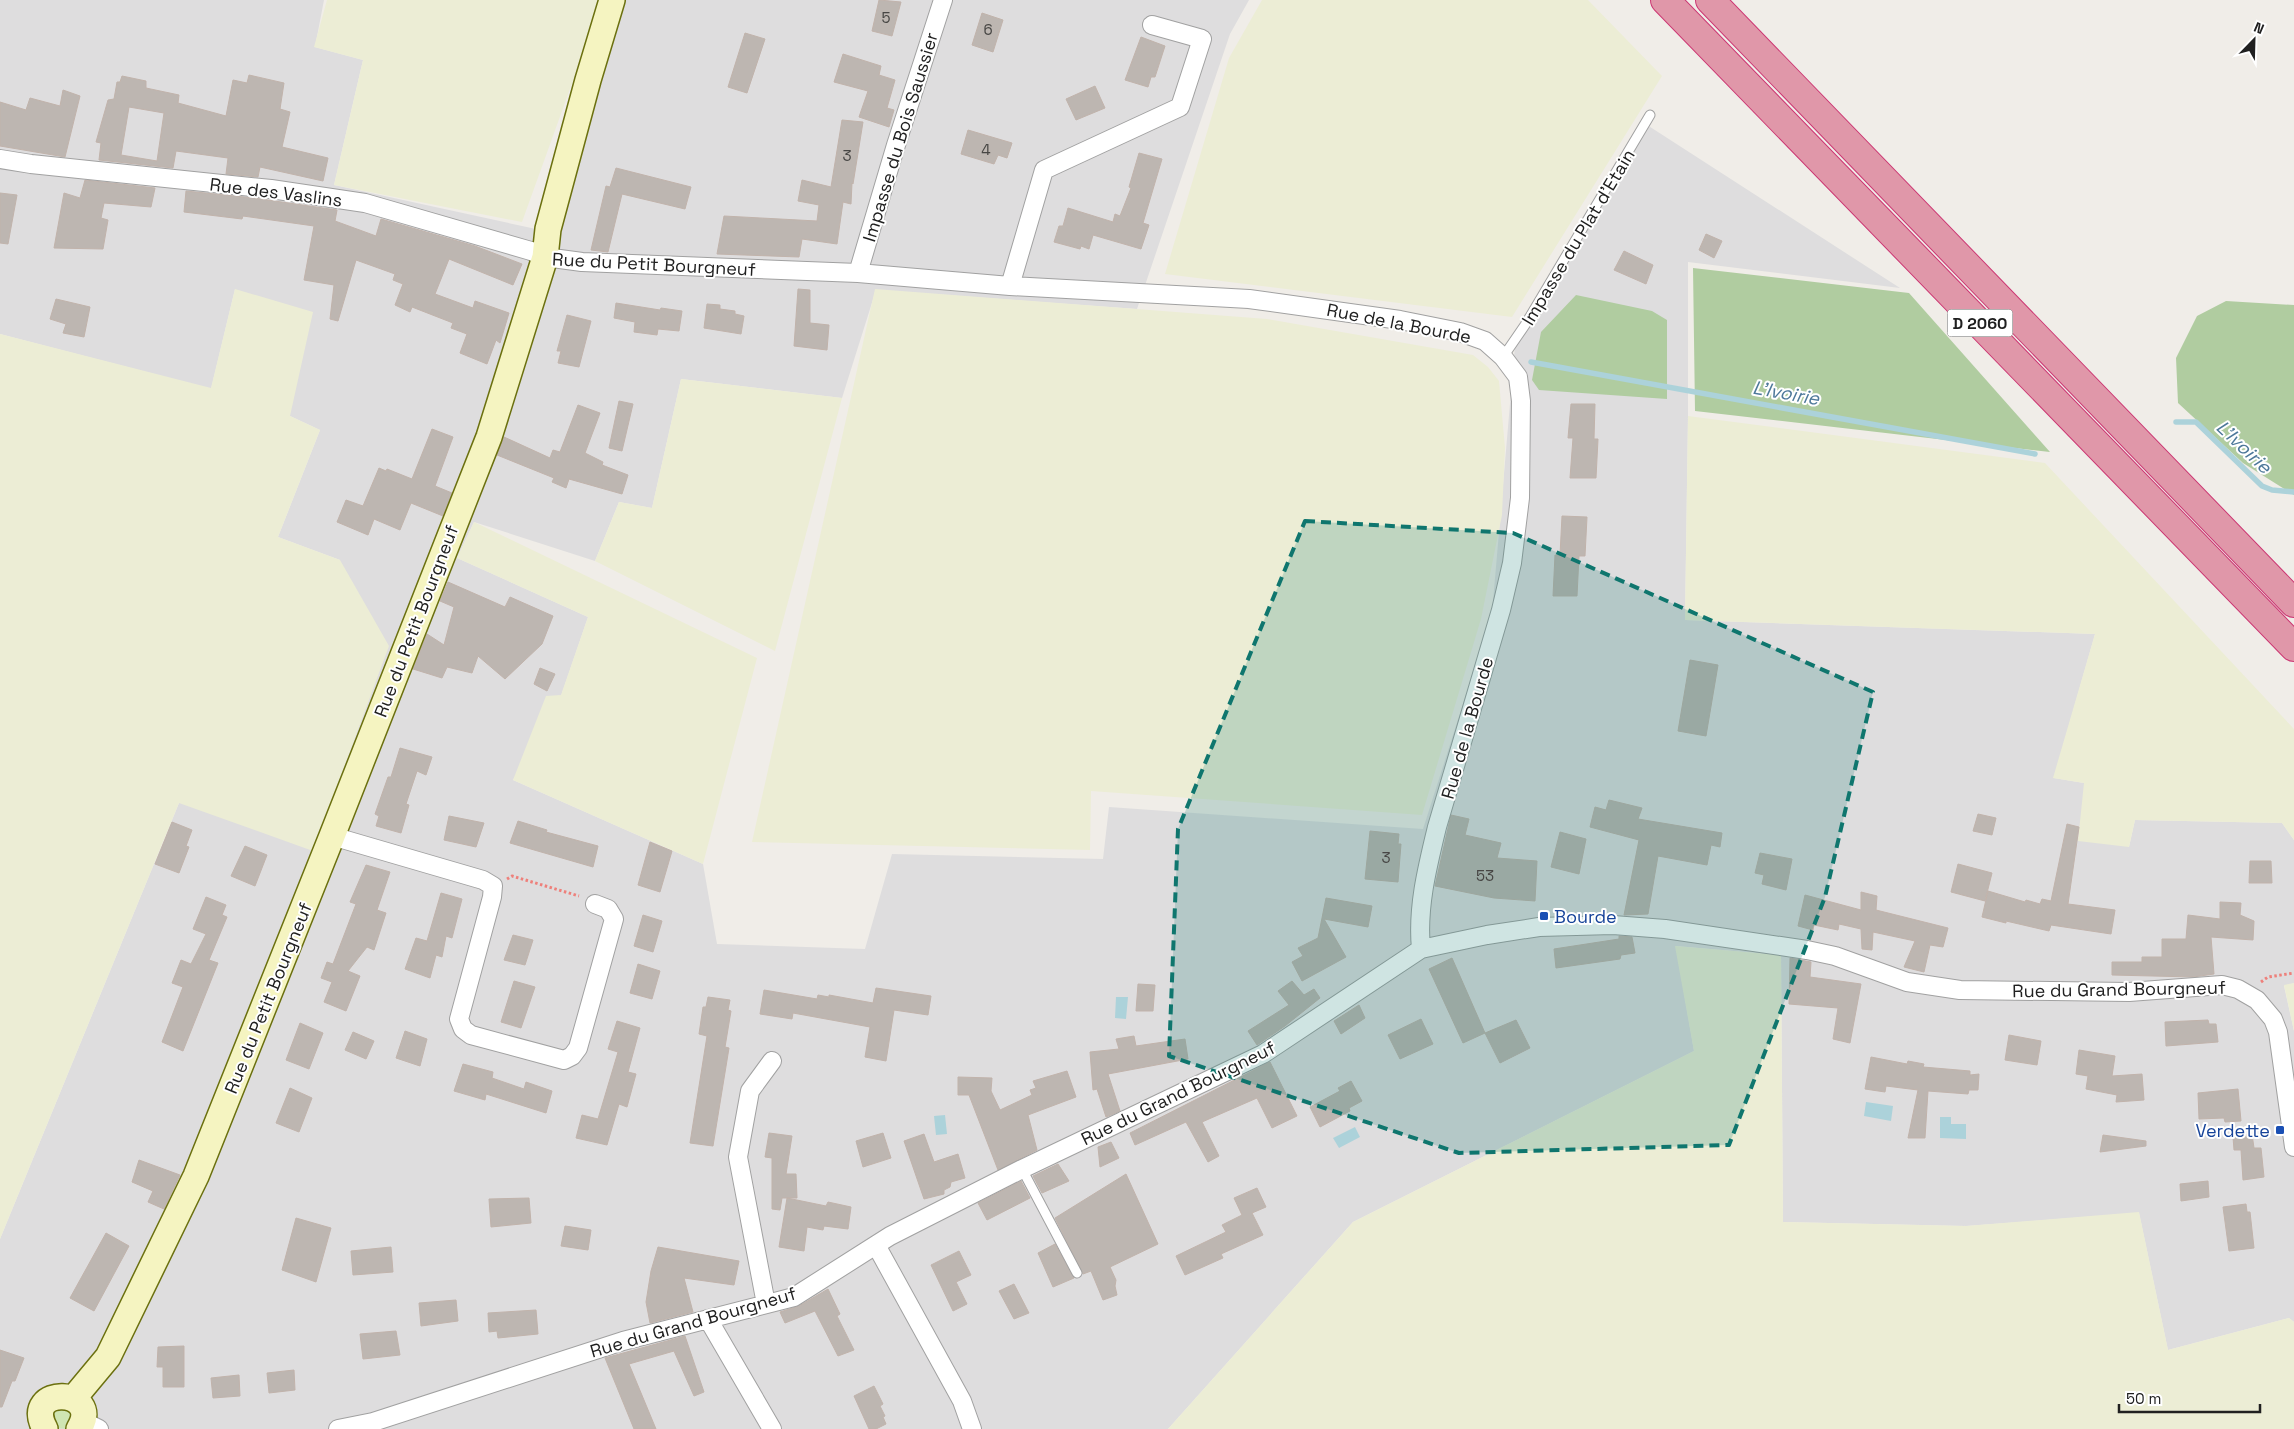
<svg xmlns="http://www.w3.org/2000/svg" width="2294" height="1429" viewBox="0 0 2294 1429" font-family="'Space Grotesk',sans-serif">
	<style>
		.residential { fill: #deddde }
		.farmland { fill: #ecedd5 }
		.grass { fill: #cfe5b3 }
		.forest { fill: #b0cca0 }
		.water { fill: #acd2da }
		.lines { fill: none; stroke-linecap: round; stroke-linejoin: round }
		.stream { stroke: #acd2da; stroke-width: 5.5 }
		.building { fill: #bdb6b1; stroke: #c1b3ab; fill-rule: evenodd }
		.lane-casing { stroke: #a1a1a1; stroke-width: 11 }
		.street-casing { stroke: #a1a1a1; stroke-width: 20 }
		.secondary-casing { stroke: #6b700f; stroke-width: 28 }
		.highway-casing { stroke: #cc3773; stroke-width: 30 }
		.path { stroke: #ee807b; stroke-width: 3; stroke-dasharray: 2.5 2.5; stroke-linecap: butt }
		.lane { stroke: #fff; stroke-width: 9 }
		.street { stroke: #fff; stroke-width: 18 }
		.secondary { stroke: #f5f4c1; stroke-width: 25 }
		.highway { stroke: #e097a9; stroke-width: 28 }
		.marked { fill: #0f766e; fill-opacity: 0.2; stroke: #0f766e; stroke-width: 4; stroke-dasharray: 10 6; stroke-linejoin: round }
		.transit-dot { fill: #1a4fb4; stroke: #fff; stroke-width: 2 }
		.labels { text-anchor: middle; dominant-baseline: central; stroke-width: 4; stroke-linejoin: round; paint-order: stroke }
		.number-label { font-size: 15px; fill: #474644 }
		.shield { fill: #fff; stroke: #636363; stroke-width: 1 }
		.shield-label { font-size: 16px; font-weight: bold; fill: #202020 }
		.street-label { font-size: 18px; fill: #202020; stroke: #fff }
		.transit-label { font-size: 18px; fill: #164399; stroke: #fff; text-anchor: start }
		.water-label { font-size: 19px; font-style: italic; fill: #4d789a; stroke: #fff }
	</style>
	<rect width="100%" height="100%" fill="#f0ede8"/>
	<path class="residential" d="M0 0H324L315 47 363 60 334 185 536 229 603 0H1249L1230 34 1137 309 876 290 842 398 681 379 652 508 619 502 595 561 474 522 457 558 588 617 561 696 513 780 703 864 717 944 865 949 892 854 1103 859 1109 807 1423 829 1492 613 1516 334 1644 123 1900 288 1688 262V416L1685 620 2095 634 2054 778 2084 783 2129 847 2135 820 2282 823 2294 840V983L2284 986 2294 1031V1322L2289 1318 2168 1350 2139 1213 1966 1226 1783 1222 1781 955 1676 946 1694 1051 1353 1222 1168 1429H0V1239L179 803 340 560 278 537 320 430 290 416 235 289 211 389 0 334Z"/>
	<path class="farmland" d="M327 0H602L522 222 334 185 363 60 314 47Z
		M1262 0H1588L1662 76 1512 317 1165 274 1229 58Z
		M235 289 313 312 290 416 320 430 278 537 340 560 389 646 313 851 179 803 0 1239V334L211 388Z
		M875 289 1267 319 1473 355 1488 367 1499 381 1505 448 1502 515 1481 619 1422 815 1091 791 1090 850 752 842Z
		M681 379 842 398 775 651 595 561 619 502 652 508Z
		M1688 416 2045 463 2294 729V840L2282 823 2135 820 2129 847 2078 841 2084 783 2053 778 2095 634 1685 620Z
		M474 522 757 658 703 864 513 780 546 696 561 695 588 617 457 558Z
		M1675 946 1781 955 1783 1222 1966 1226 2139 1212 2168 1350 2289 1318 2294 1322V1429H1168L1353 1222 1694 1051Z
		M2294 983V1031L2284 985Z"/>
	<path class="grass" d="M58 1407 72 1411 68 1429 56 1428 53 1412Z"/>
	<path class="forest" d="M1693 268 1909 293 2050 452 1695 411Z
		M1576 295 1652 311 1667 320V399L1539 390 1532 380 1541 332Z
		M2226 301 2294 305V495L2243 463 2178 403 2176 358 2197 316Z"/>
	<path class="water" d="M1116 997H1128L1126 1019 1115 1018Z
		M1866 1102 1893 1106 1891 1121 1864 1116Z
		M945 1115 947 1134 936 1135 934 1116Z
		M1940 1117H1951V1124H1966V1139L1940 1138Z
		M1355 1127 1360 1137 1339 1148 1333 1138Z"/>
	<g class="lines">
		<path class="stream" d="M1531 362 2035 454
			M2176 422H2196L2262 486 2272 490 2294 492"/>
	</g>
	<path class="building" d="M879 0 901 2 892 36 872 31Z
		M982 13 1003 20 993 52 972 45Z
		M745 33 765 39 747 93 728 87Z
		M1141 37 1165 46 1155 77H1151L1148 87 1125 80Z
		M843 54 881 66 879 75 895 80 887 108 894 110 889 127 859 117 868 91 834 82Z
		M249 75 284 83 280 109 290 112 282 147 328 158 323 181 260 167 258 177 226 174 228 158 176 151 173 168 99 160 101 143 96 142 108 100 114 99 117 82H120L122 76 146 81V88L179 95 178 103 226 116 233 80 247 83ZM129 107 164 113 157 161 121 155Z
		M1095 86 1105 108 1076 120 1066 99Z
		M63 90 80 96 65 157 0 146V102L26 110 30 98 60 106Z
		M842 120 863 122 853 184 852 183 851 204 843 202 837 244 802 239 799 257 717 254 724 216 817 221 819 205 798 201 802 180 831 187Z
		M968 130 1012 143 1007 158 998 155 994 164 961 154Z
		M1139 153 1162 159 1143 223 1149 225 1141 249 1093 235 1089 249 1081 246 1080 249 1054 242 1059 226H1063L1068 208 1113 222 1115 214 1120 216 1131 188 1129 187Z
		M616 168 691 187 685 209 622 194 608 252 591 250 606 186 610 187Z
		M85 180 155 188 151 207 104 203 101 218 108 220 103 249 54 248 64 193 80 198Z
		M186 191 254 198 337 210 335 221 376 236 381 219 475 246 522 264 513 285 449 259 435 294 473 308 475 301 509 313 500 343 496 340 487 364 460 353 467 334 451 328 453 323 412 307 410 312 395 305 403 284 393 280 395 274 356 260 338 321 330 319 334 285 304 280 314 226 243 216 242 219 184 212Z
		M0 193 17 195 8 244 0 243Z
		M1706 234 1722 241 1714 258 1699 250Z
		M1624 251 1653 265 1646 284 1614 270Z
		M798 289 810 290V323L829 325 827 350 794 346Z
		M56 299 90 307 84 337 63 333 66 324 50 319Z
		M616 303 660 310 661 308 682 311 679 331 658 329 657 335 634 332 635 322 614 318Z
		M707 304 720 305V309L735 311V314L744 316 741 334 704 328Z
		M567 315 591 321 579 367 558 363 561 351H557Z
		M619 401 633 404 622 451 609 448Z
		M1571 404H1595L1594 439H1598L1596 478H1570L1573 438H1568Z
		M578 405 600 413 585 453 603 462 602 465 628 475 622 494 569 479 566 488 552 482 554 478 497 455 504 437 550 458 553 450 560 452Z
		M432 429 453 437 435 486 452 493 443 516 411 503 400 530 374 519 368 535 337 522 346 500 363 506 379 468 386 471 387 469 412 479Z
		M1562 516 1587 517 1585 556H1579L1577 596H1553L1555 555H1560Z
		M448 582 505 607 510 597 553 616 542 644 505 679 478 656 472 673 447 667 442 678 413 669 427 634 444 645 454 607 440 601Z
		M1690 660 1718 665 1706 736 1678 731Z
		M540 668 555 674 547 691 534 684Z
		M400 748 432 757 426 775 417 771 406 804 409 805 401 833 376 826 379 816 375 814 388 777H391Z
		M1609 800 1642 808 1638 819 1722 833 1720 847 1711 845 1707 865 1658 856 1648 914 1624 915 1639 840 1590 827 1595 807 1606 810Z
		M1978 814 1996 818 1992 835 1973 831Z
		M1451 815 1469 819 1465 835 1501 843 1497 858 1537 861 1535 901 1494 898 1435 886Z
		M449 816 484 823 476 847 444 840Z
		M518 821 547 830 546 832 598 846 593 867 510 843Z
		M172 822 192 830 186 846 189 847 179 873 155 864Z
		M2067 824 2079 827 2068 904 2115 910 2111 934 2051 925 2049 931 2006 921V923L1982 917 1988 891 2025 902 2026 900 2040 904 2042 899 2051 901Z
		M1370 831 1399 834 1398 844H1401L1398 882 1365 879Z
		M1560 832 1586 839 1579 874 1551 867Z
		M650 842 672 851 660 892 638 885Z
		M245 846 267 855 255 886 231 876Z
		M1760 853 1792 859 1786 890 1762 884 1764 875 1755 873Z
		M2250 861H2271L2272 883H2249Z
		M1958 864 1992 873 1985 901 1951 892Z
		M366 865 390 872 377 910 386 913 374 950 367 947 348 971 360 976 346 1011 324 1002 332 982 321 978 327 962 333 964 356 904 350 902Z
		M1861 892 1877 896 1876 910 1948 928 1943 947 1930 945 1924 972 1904 967 1915 941 1873 932 1872 950 1862 949 1861 929 1839 924 1838 930 1814 925 1813 930 1798 926 1805 895 1861 910Z
		M441 893 462 899 452 938 446 936 442 957 436 955 430 978 405 969 416 938 427 941Z
		M206 897 226 905 222 915 227 917 209 960 218 963 183 1051 162 1042 183 987 172 983 181 960 191 964 206 934 193 929Z
		M1326 898 1372 906 1368 927 1324 919 1346 957 1302 981 1292 962 1303 956 1298 948 1318 938Z
		M2220 902 2241 903 2240 915 2254 921 2253 940 2211 937 2214 974 2193 977 2112 975V962H2142V957H2162V939H2186L2188 915 2220 919Z
		M643 915 662 921 653 952 634 946Z
		M513 935 533 940 525 965 504 960Z
		M1619 936 1632 937 1635 953 1621 955 1620 959 1556 968 1554 949 1619 939Z
		M1452 958 1485 1033 1463 1043 1429 969Z
		M1790 958 1811 962 1810 977 1861 984 1850 1043 1833 1039 1838 1008 1789 1004Z
		M638 964 660 971 652 999 630 993Z
		M514 981 535 987 521 1028 501 1022Z
		M1292 981 1304 995 1314 989 1320 998 1285 1026 1257 1045 1248 1031 1289 1005 1278 991Z
		M1138 984 1155 985 1153 1011H1136Z
		M876 988 931 996 928 1015 894 1010 886 1061 865 1057 870 1027 793 1013 792 1019 760 1014 764 990 817 999 818 995 829 997V995L873 1003Z
		M708 997 730 1000 728 1010 731 1011 725 1047 729 1048 713 1146 690 1143 707 1036 699 1034 703 1007H706Z
		M1359 1005 1365 1018 1341 1034 1334 1021Z
		M1421 1019 1433 1044 1400 1059 1388 1035Z
		M1516 1020 1530 1048 1500 1063 1485 1033Z
		M2208 1020 2209 1024H2216L2218 1042 2166 1046 2165 1022Z
		M617 1021 640 1028 628 1072 636 1074 627 1107 619 1104 607 1145 576 1138 582 1115 598 1119 618 1052 608 1049Z
		M300 1023 323 1033 309 1069 286 1060Z
		M405 1031 427 1039 420 1066 396 1058Z
		M353 1032 374 1041 366 1059 345 1050Z
		M2009 1035 2041 1041 2037 1065 2005 1060Z
		M1134 1036 1136 1046 1185 1039 1188 1059 1108 1074 1120 1111 1106 1117 1097 1089 1093 1090 1090 1052 1119 1049 1116 1039Z
		M2079 1050 2115 1056 2112 1076 2142 1074 2144 1100 2116 1102 2117 1095 2086 1089 2088 1076 2076 1074Z
		M1871 1057 1907 1064 1908 1061 1924 1064 1923 1067 1970 1071V1075L1979 1074 1978 1090H1969L1968 1094 1928 1091 1925 1138H1908L1918 1090 1886 1086 1885 1092 1865 1089Z
		M1270 1062 1297 1116 1272 1128 1257 1098 1202 1122 1219 1156 1208 1162 1186 1122 1135 1145 1130 1133Z
		M463 1064 493 1072 492 1078 524 1089 526 1082 552 1091 546 1113 486 1094 485 1100 454 1091Z
		M1067 1071 1076 1097 1028 1115 1037 1150 998 1170 969 1095H958V1077L992 1078 991 1091 1000 1110 1032 1095 1030 1090 1036 1088 1033 1081Z
		M1351 1081 1362 1101 1349 1108 1350 1111 1320 1127 1310 1107 1340 1091 1338 1088Z
		M290 1088 312 1098 299 1132 276 1123Z
		M2238 1089 2241 1121 2225 1122 2224 1118 2199 1119 2198 1093Z
		M769 1133 792 1136 786 1174H796L797 1198H782L780 1210 772 1209V1158L765 1157Z
		M883 1133 891 1158 863 1167 856 1141Z
		M924 1134 934 1162 958 1154 965 1178 951 1182 950 1187 944 1190V1194L924 1199 904 1141Z
		M2252 1134 2254 1148H2261L2264 1177 2243 1180 2241 1150H2234L2233 1137Z
		M2103 1135 2146 1141V1146L2100 1152Z
		M1111 1142 1119 1158 1100 1167 1098 1147Z
		M139 1160 180 1175 164 1209 148 1202 153 1191 132 1182Z
		M1058 1164 1069 1181 1042 1193 1033 1176Z
		M1126 1174 1158 1244 1110 1267 1116 1280 1115 1286 1117 1295 1103 1300 1091 1271 1083 1274 1055 1218Z
		M1021 1181 1030 1198 987 1220 978 1203Z
		M2208 1181 2209 1197 2181 1201 2180 1184Z
		M1257 1188 1266 1207 1252 1213 1263 1235 1221 1254 1223 1258 1185 1275 1176 1256 1226 1232 1222 1225 1242 1215 1234 1198Z
		M529 1198 531 1223 491 1227 489 1199Z
		M787 1198 826 1206 828 1202 851 1207 848 1229 824 1226 823 1230 807 1227 804 1251 779 1247Z
		M2246 1204 2247 1212H2250L2254 1248 2229 1251 2223 1207Z
		M296 1218 331 1228 316 1282 282 1270Z
		M565 1226 591 1230 588 1250 561 1246Z
		M106 1233 129 1246 94 1311 70 1298Z
		M1055 1244 1074 1278 1053 1287 1038 1253Z
		M391 1247 393 1272 353 1275 351 1251Z
		M658 1247 739 1261 734 1285 684 1278 693 1312 650 1323 646 1302 651 1271Z
		M959 1251 971 1275 956 1282 967 1304 953 1311 931 1265Z
		M1014 1284 1029 1313 1014 1319 999 1291Z
		M828 1289 840 1314 837 1316 854 1350 838 1356 815 1311 785 1323 780 1312 799 1306Z
		M456 1300 458 1321 421 1326 419 1303Z
		M536 1310 538 1334 498 1338 497 1331 489 1332 488 1313Z
		M396 1331 400 1355 363 1359 360 1334Z
		M685 1336 704 1392 694 1396 674 1351 629 1364 656 1429H634L605 1358Z
		M184 1346V1387H163V1367H157L158 1347Z
		M0 1350 24 1358 15 1381H12L2 1407H0Z
		M294 1370 295 1390 269 1393 267 1373Z
		M239 1375 240 1396 213 1398 211 1378Z
		M874 1386 883 1404 880 1406 885 1416 883 1417 886 1424 876 1429H869L854 1396Z"/>
	<g class="lines">
		<defs>
			<path id="lane" d="M1503 357 1525 325 1650 115
				M1022 1169 1077 1273"/>
			<path id="street" d="M0 159 31 164 271 189 365 203 531 251 545 257 582 262 858 273 1010 286 1249 299 1400 320 1460 332 1485 341 1503 357 1518 377 1521 401 1520 498 1512 563 1501 610 1437 827C1427 868 1417 908 1421 949
				M858 273 896 145 943 0
				M1010 286 1044 170 1180 107 1202 39 1152 25
				M332 836 483 880 493 886 492 897 459 1019 463 1029 471 1035 564 1060 572 1056 578 1048 614 919 608 909 595 904
				M876 1245 962 1401 972 1429
				M766 1304 738 1157 750 1091 772 1061
				M708 1319 772 1429
				M83 1421 99 1429
				M338 1429 373 1422 623 1341 794 1297 890 1236 1022 1169 1263 1054 1421 949 1487 935 1539 927 1613 925 1665 929 1807 950 1835 956 1907 982 1960 990 2129 992 2222 985 2238 989 2257 1000 2273 1019 2278 1032 2294 1147"/>
			<path id="secondary" d="M73 1399 108 1357 196 1176 332 836 489 437 545 257 548 229 588 80 612 0
				M45 1429C21 1384 104 1388 79 1429"/>
			<path id="highway" d="M1665 0 2294 647
				M1710 0 2294 603"/>
		</defs>
		<use href="#lane" class="lane-casing"/>
		<use href="#street" class="street-casing"/>
		<use href="#secondary" class="secondary-casing"/>
		<use href="#highway" class="highway-casing"/>
		<path class="path" d="M507 879 512 876 579 896
			M2261 982 2268 977 2294 973"/>
		<use href="#lane" class="lane"/>
		<use href="#street" class="street"/>
		<use href="#secondary" class="secondary"/>
		<use href="#highway" class="highway"/>
	</g>
	<path class="marked" d="M1305 521 1513 533 1873 692 1825 897 1729 1145 1459 1153 1169 1056 1178 829Z"/>
	<g class="transit-dot">
		<rect x="1539" y="911" width="10" height="10" rx="2.5"/>
		<rect x="2275" y="1125" width="10" height="10" rx="2.5"/>
	</g>
	<g class="labels">
		<g class="number-label">
			<text x="886" y="17">5</text>
			<text x="988" y="29">6</text>
			<text x="986" y="149">4</text>
			<text x="847" y="155">3</text>
			<text x="1386" y="857">3</text>
			<text x="1485" y="875">53</text>
		</g>
		<rect class="shield" x="1947.5" y="309.5" width="65" height="27" rx="4"/>
		<g class="shield-label">
			<text x="1980" y="323">D 2060</text>
		</g>
		<g class="street-label">
			<text transform="translate(900 137) rotate(-73)">Impasse du Bois Saussier</text>
			<text transform="translate(276 192) rotate(7)">Rue des Vaslins</text>
			<text transform="translate(1578 237) rotate(-59)">Impasse du Plat d'Etain</text>
			<text transform="translate(654 264) rotate(3)">Rue du Petit Bourgneuf</text>
			<text transform="translate(1399 323) rotate(11)">Rue de la Bourde</text>
			<text transform="translate(416 621) rotate(-69)">Rue du Petit Bourgneuf</text>
			<text transform="translate(1467 728) rotate(-74)">Rue de la Bourde</text>
			<text transform="translate(2119 989) rotate(-1)">Rue du Grand Bourgneuf</text>
			<text transform="translate(268 998) rotate(-68)">Rue du Petit Bourgneuf</text>
			<text transform="translate(1178 1093) rotate(-26)">Rue du Grand Bourgneuf</text>
			<text transform="translate(693 1322) rotate(-16)">Rue du Grand Bourgneuf</text>
		</g>
		<g class="transit-label">
			<text x="1554" y="916">Bourde</text>
			<text x="2270" y="1130" text-anchor="end">Verdette</text>
		</g>
		<g class="water-label">
			<text transform="translate(1786 393) rotate(10)">L'Ivoirie</text>
			<text transform="translate(2244 447) rotate(43)">L'Ivoirie</text>
		</g>
	</g>
	<g transform="translate(2254 40) rotate(23)" stroke="#ffffff" stroke-width="4" paint-order="stroke">
	<path d="M0-4L9 19L0 12L-9 19Z" fill="#202020"/>
	<text y="-8" font-size="14" font-weight="bold" text-anchor="middle" fill="#202020">N</text>
	</g>
	<path d="M2119 1404v8h141v-8" fill="none" stroke="#202020" stroke-width="2.5"/>
	<text x="2126" y="1404" font-size="15" fill="#202020" stroke="#ffffff" stroke-width="4" paint-order="stroke">50 m</text>
</svg>
